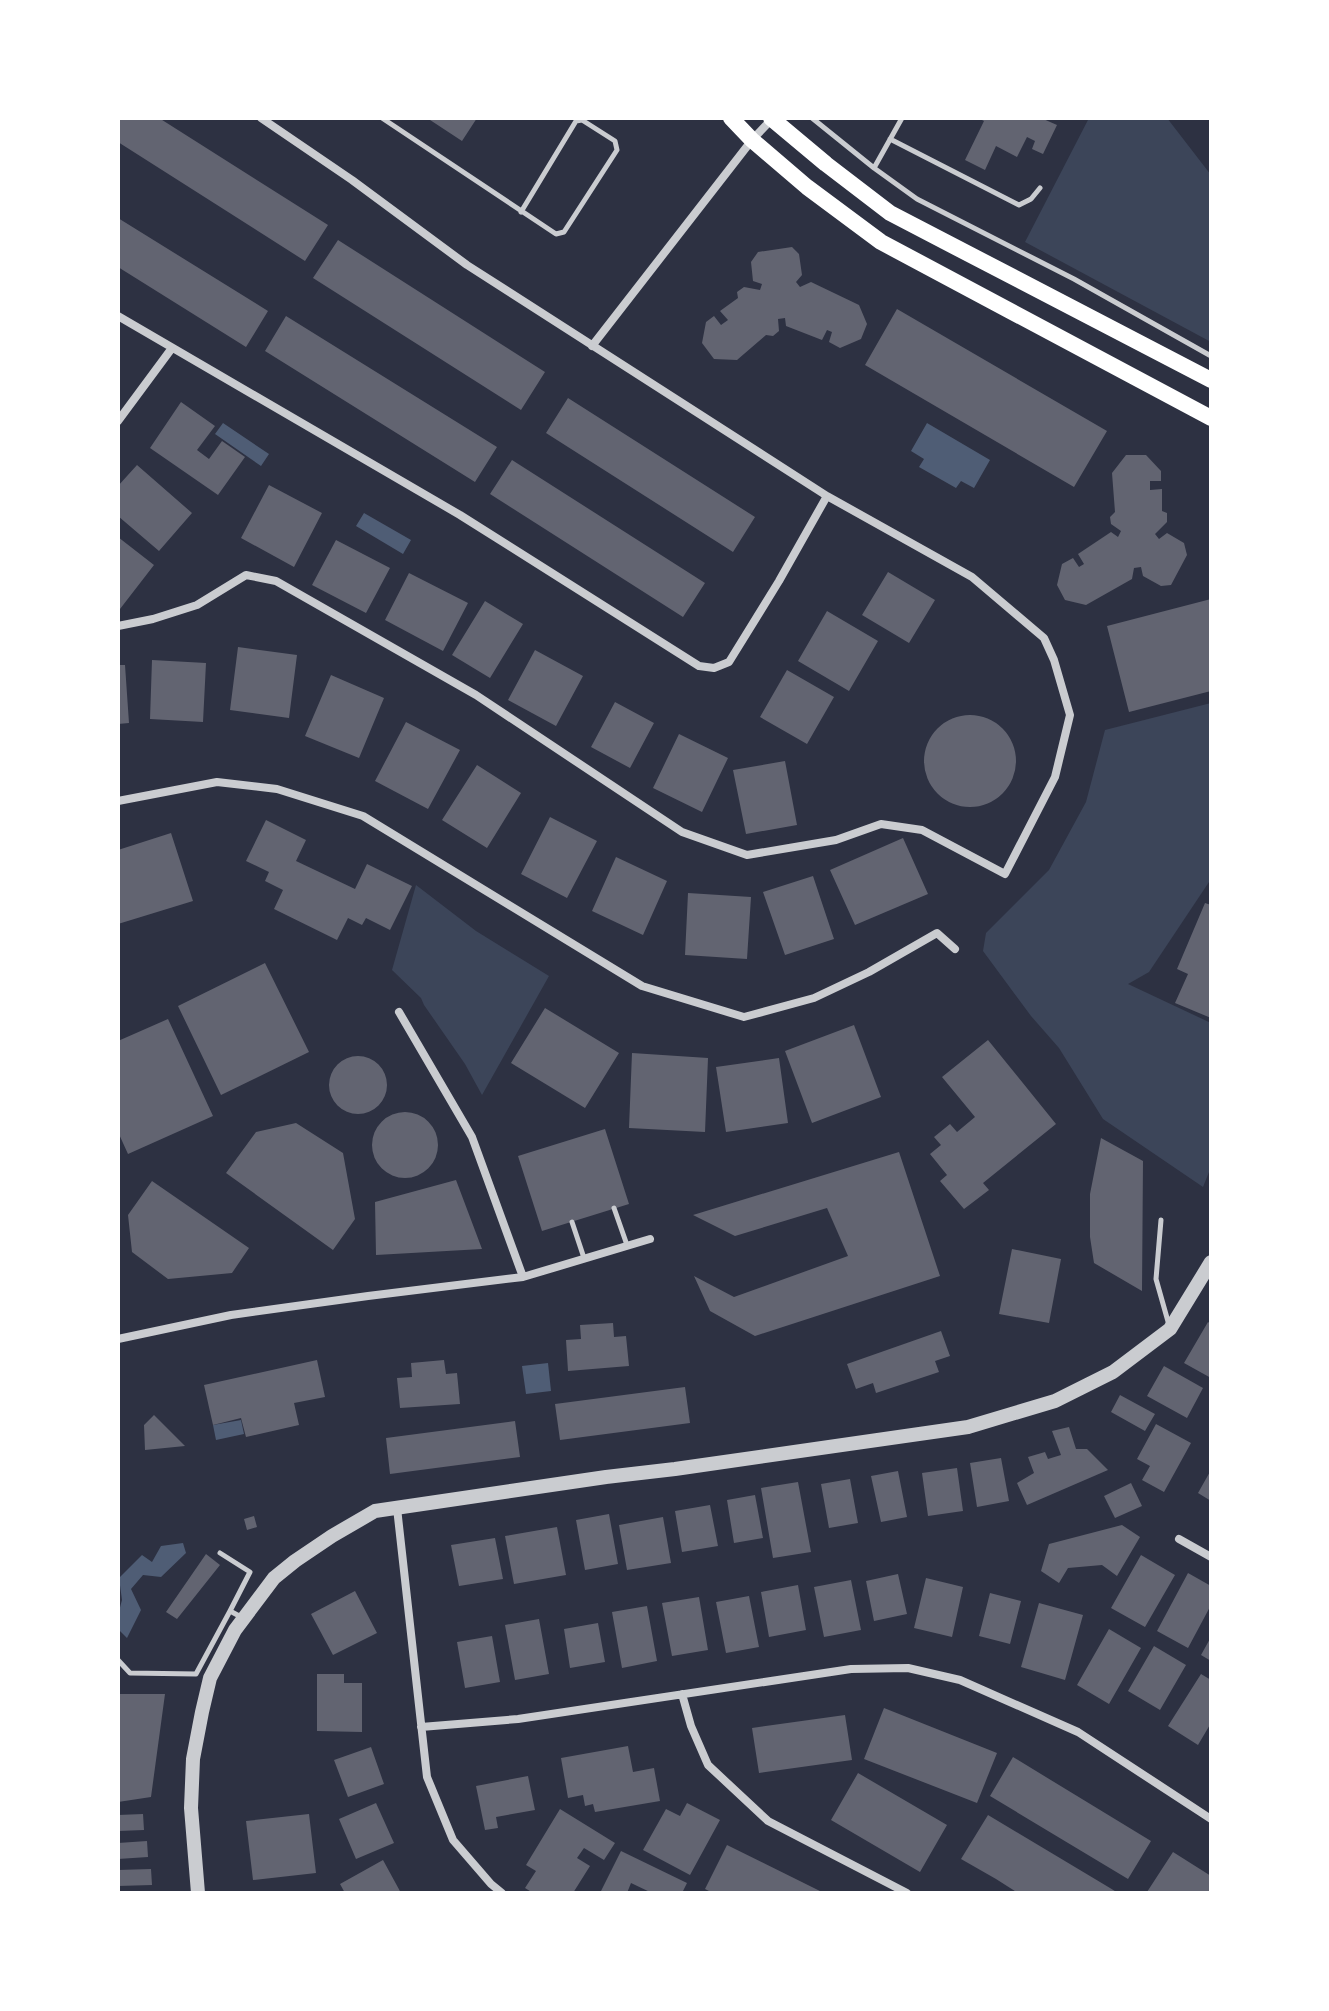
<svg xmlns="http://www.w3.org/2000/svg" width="1329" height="2011" viewBox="0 0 1329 2011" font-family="'Varela Round',sans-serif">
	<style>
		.green { fill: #3c4559 }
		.water { fill: #4f5d75 }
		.building { fill: #626471 }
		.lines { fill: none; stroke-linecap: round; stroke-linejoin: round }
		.service { stroke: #caccd0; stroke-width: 5 }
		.minor { stroke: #caccd0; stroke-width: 8 }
		.tertiary { stroke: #caccd0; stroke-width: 14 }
		.secondary { stroke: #fff; stroke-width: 16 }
	</style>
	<rect width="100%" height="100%" fill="#2d3142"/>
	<path class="green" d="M1089 118H1167L1211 175V342L1025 242Z
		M1211 703V879L1149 972 1128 984 1211 1023V1167L1203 1187 1103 1119 1059 1048 1031 1016 983 951 986 933 1049 870 1086 802 1105 730Z
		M416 885 476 931 549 976 482 1095 465 1064 424 1005 421 998 392 970Z"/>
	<path class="water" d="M223 423 269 454 261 466 215 434Z
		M927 423 990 460 974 488 961 481 956 488 919 467 924 459 911 451Z
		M364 513 411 540 403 554 356 526Z
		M548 1363 551 1391 526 1394 522 1366Z
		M241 1420 244 1434 216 1440 213 1425Z
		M183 1543 186 1553 161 1577 143 1575 131 1589 141 1610 127 1638 118 1629V1615L122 1600 119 1578 142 1555 152 1562 161 1546Z"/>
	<path class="building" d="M118 118H159L328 225 305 261 118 142Z
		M427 118H477L462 141Z
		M978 118H1041L1057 125 1043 154 1032 149 1035 141 1027 137 1017 157 996 146 985 170 965 160 984 121Z
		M118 218 268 311 246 347 118 267Z
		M338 240 545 372 521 410 313 278Z
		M792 247 799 254 802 275 796 282 800 287 811 282 859 305 867 324 861 339 840 348 829 342 832 332 827 330 822 340 786 326 785 318 778 319 779 331 773 336 766 335 737 360 714 359 702 343 706 322 714 316 721 325 728 320 720 311 738 298 737 292 744 287 760 290 762 284 753 281 751 262 758 252Z
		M897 309 1107 431 1074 487 865 365Z
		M286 316 497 447 475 482 265 351Z
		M568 398 755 517 733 552 546 433Z
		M181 402 215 426 197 450 209 459 222 441 245 457 218 495 150 448Z
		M1126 455H1146L1161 471V481H1150V490L1162 489V511L1167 513V522L1155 534 1159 539 1167 533 1184 543 1187 555 1171 585 1161 586 1143 576 1141 567 1134 568 1132 579 1086 605 1065 600 1057 585 1062 564 1073 558 1079 567 1084 564 1078 554 1111 532 1118 537 1121 531 1111 524 1110 517 1115 512 1112 473Z
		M512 460 705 583 683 617 490 494Z
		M137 465 192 513 159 551 118 516V486Z
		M269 485 322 513 294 567 241 538Z
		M118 537 154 565 120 609 118 607Z
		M336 540 390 568 366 613 312 585Z
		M888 572 935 600 909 643 862 615Z
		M409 573 468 603 443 651 385 620Z
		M1211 599V691L1129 712 1107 626Z
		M485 601 523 624 490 678 452 655Z
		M827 611 878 641 849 691 798 661Z
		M238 647 297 655 289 718 230 710Z
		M535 650 583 676 556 726 508 700Z
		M152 660 206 663 203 722 150 719Z
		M118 665H125L129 723 118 724Z
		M787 670 834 697 807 744 760 717Z
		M331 675 384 698 359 758 305 736Z
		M615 702 654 723 630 768 591 747Z
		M924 761a46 46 0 1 1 92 0a46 46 0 1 1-92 0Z
		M406 722 460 750 428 809 375 781Z
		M679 734 728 758 702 812 653 788Z
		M785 761 797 825 746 834 733 770Z
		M477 765 521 793 487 848 442 820Z
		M550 817 597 841 567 898 521 874Z
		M266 820 306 840 296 861 355 889 367 864 412 886 390 930 366 918 362 925 348 918 337 940 274 909 283 890 265 881 269 872 246 861Z
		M171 833 193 901 118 924V850Z
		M903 838 928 894 855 925 830 870Z
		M616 857 667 881 643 935 592 911Z
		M813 876 834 939 785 955 763 892Z
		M688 893 751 897 747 959 685 955Z
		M1205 903 1211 905V1018L1175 1003 1188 974 1177 969Z
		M265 963 309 1052 221 1095 178 1006Z
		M545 1008 619 1053 585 1108 511 1063Z
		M168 1019 213 1116 128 1154 118 1132V1041Z
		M854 1025 881 1097 812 1123 785 1051Z
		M988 1040 1056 1124 983 1183 989 1190 964 1209 940 1181 947 1175 930 1154 941 1145 934 1137 950 1124 957 1132 975 1117 942 1077Z
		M632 1053 708 1058 705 1132 629 1128Z
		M329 1085a29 29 0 1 1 58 0a29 29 0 1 1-58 0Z
		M779 1058 788 1123 726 1132 716 1067Z
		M372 1145a33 33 0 1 1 66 0a33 33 0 1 1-66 0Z
		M296 1123 343 1153 355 1219 333 1250 226 1173 256 1132Z
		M605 1129 629 1204 542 1231 518 1156Z
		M1101 1138 1143 1161 1142 1291 1094 1263 1090 1237V1194Z
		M899 1152 940 1276 755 1336 710 1311 694 1276 734 1297 848 1256 827 1208 735 1236 693 1215Z
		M456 1180 482 1249 376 1255 375 1202Z
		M152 1181 249 1248 232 1273 168 1279 132 1252 128 1215Z
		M1012 1249 1061 1259 1049 1323 999 1314Z
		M1208 1322 1211 1324V1378L1184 1363Z
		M613 1323 614 1337 626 1336 629 1366 568 1371 566 1340 581 1339 580 1325Z
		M941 1331 950 1356 935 1361 939 1372 876 1393 873 1383 856 1389 847 1364Z
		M317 1360 325 1397 294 1403 299 1425 246 1437 241 1418 213 1425 204 1385Z
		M444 1360 446 1374 457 1373 460 1404 400 1408 397 1378 412 1377 411 1363Z
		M1164 1366 1203 1388 1187 1418 1147 1396Z
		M685 1387 690 1423 560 1440 555 1404Z
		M1120 1395 1155 1414 1145 1431 1111 1412Z
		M154 1415 185 1446 145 1450 144 1425Z
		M515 1421 520 1457 390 1474 386 1438Z
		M1156 1424 1191 1443 1164 1492 1142 1480 1150 1466 1137 1459Z
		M1069 1427 1076 1449H1087L1108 1470 1027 1505 1017 1483 1034 1473 1028 1457 1045 1452 1048 1459 1061 1455 1052 1431Z
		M1001 1458 1009 1501 977 1507 970 1463Z
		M957 1468 963 1511 928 1516 922 1473Z
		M1211 1470V1501L1198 1493Z
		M898 1471 907 1517 881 1522 871 1476Z
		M850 1479 858 1523 829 1528 821 1484Z
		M798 1482 811 1552 773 1558 761 1488Z
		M1131 1483 1142 1506 1115 1518 1104 1496Z
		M755 1495 763 1538 734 1543 727 1500Z
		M710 1505 718 1546 682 1552 675 1511Z
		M609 1514 618 1564 585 1570 576 1520Z
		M254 1516 257 1527 247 1530 244 1519Z
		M663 1517 671 1563 627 1570 619 1525Z
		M1122 1525 1140 1537 1117 1576 1102 1565 1068 1568 1059 1583 1041 1571 1049 1544Z
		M557 1527 566 1575 514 1584 505 1536Z
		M495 1538 503 1579 459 1586 451 1545Z
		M206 1554 220 1565 177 1619 166 1612Z
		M1141 1555 1175 1575 1145 1627 1111 1608Z
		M1188 1573 1211 1586V1605L1188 1648 1157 1631Z
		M898 1574 907 1614 874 1621 866 1581Z
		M926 1578 963 1587 952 1637 914 1628Z
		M851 1580 861 1630 824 1637 814 1587Z
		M798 1585 806 1630 769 1637 761 1592Z
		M355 1591 377 1633 333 1655 311 1614Z
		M990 1593 1021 1601 1010 1644 979 1636Z
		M749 1596 759 1647 726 1653 716 1602Z
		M699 1597 708 1650 672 1656 662 1603Z
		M1039 1603 1083 1615 1065 1680 1021 1667Z
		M647 1606 657 1661 622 1668 612 1612Z
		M539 1619 549 1674 515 1680 505 1625Z
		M598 1623 605 1662 570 1668 564 1629Z
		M1109 1629 1141 1648 1109 1704 1077 1685Z
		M492 1636 500 1682 465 1688 457 1642Z
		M1211 1637V1661L1201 1655Z
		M1154 1646 1186 1665 1160 1710 1128 1691Z
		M317 1674H344V1683H362V1732L317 1731Z
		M1201 1674 1211 1680V1723L1198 1745 1168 1726Z
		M118 1694H165L151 1797 118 1802Z
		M884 1708 997 1753 977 1803 864 1759Z
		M845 1715 852 1760 759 1773 752 1728Z
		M628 1746 633 1772 654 1768 660 1801 595 1812 593 1804 585 1806 583 1795 568 1798 561 1758Z
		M371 1747 384 1784 348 1797 334 1760Z
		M1013 1757 1151 1841 1128 1879 990 1796Z
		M858 1773 947 1825 920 1872 831 1820Z
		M528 1776 535 1810 496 1817 498 1828 485 1830 476 1786Z
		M376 1803 394 1843 356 1859 339 1819Z
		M687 1803 720 1820 690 1875 643 1850 666 1809 680 1816Z
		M560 1809 615 1843 604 1860 584 1848 577 1858 590 1866 573 1893H533L525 1888 536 1871 526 1865Z
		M143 1814 144 1830 118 1831V1815Z
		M309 1814 316 1873 253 1880 246 1821Z
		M988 1815 1110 1888 1118 1893H1018L996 1879 961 1859Z
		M147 1841 148 1857 118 1859V1843Z
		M727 1845 824 1893H713L705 1889Z
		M621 1851 687 1883 682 1893H652L631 1883 627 1893H600Z
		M1173 1852 1211 1876V1893L1147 1892Z
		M383 1860 401 1893H345L340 1884Z
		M151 1869 152 1885 118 1886V1870Z"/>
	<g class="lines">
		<path class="service" d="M382 118 556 234 564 232 617 150 615 141 582 120 576 121 521 212
			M812 118 874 168 917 199 1074 279 1211 356
			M890 139 1019 205 1031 199 1040 188
			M874 168 902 118
			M614 1208 627 1245
			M1161 1220 1156 1279 1169 1325
			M572 1222 584 1258
			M220 1553 250 1572 230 1611 243 1618
			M118 1660 130 1673 196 1674 230 1611"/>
		<path class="minor" d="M118 316 460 515 699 666 714 668 729 662 779 581 827 496
			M592 346 752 140 772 119
			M118 421 172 348
			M118 626 153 619 197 605 246 575 276 581 476 695 682 832 747 855 836 840 881 824 922 830 1005 874 1055 777 1070 715 1054 660 1044 638 972 577 827 496 467 265 352 180 261 118
			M118 801 217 782 277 789 363 816 642 986 744 1017 814 998 869 972 937 933 955 949
			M399 1012 472 1137 523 1277
			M118 1339 231 1315 368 1296 523 1277 650 1239
			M397 1508 427 1777 453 1840 491 1884 502 1893
			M1179 1539 1211 1557
			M682 1694 691 1726 708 1765 768 1821 907 1893
			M421 1727 518 1719 851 1669 908 1668 960 1680 1078 1732 1211 1819"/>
		<path class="tertiary" d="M198 1893 191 1808 193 1759 202 1712 210 1678 235 1630 274 1578 295 1561 332 1536 375 1511 606 1477 675 1469 968 1427 1055 1401 1113 1372 1170 1329 1211 1262"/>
		<path class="secondary" d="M731 118 752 140 807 187 881 242 1211 418
			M771 118 826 164 890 213 1211 380"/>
	</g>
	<rect width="1329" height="2011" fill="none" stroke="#ffffff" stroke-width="240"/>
</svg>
